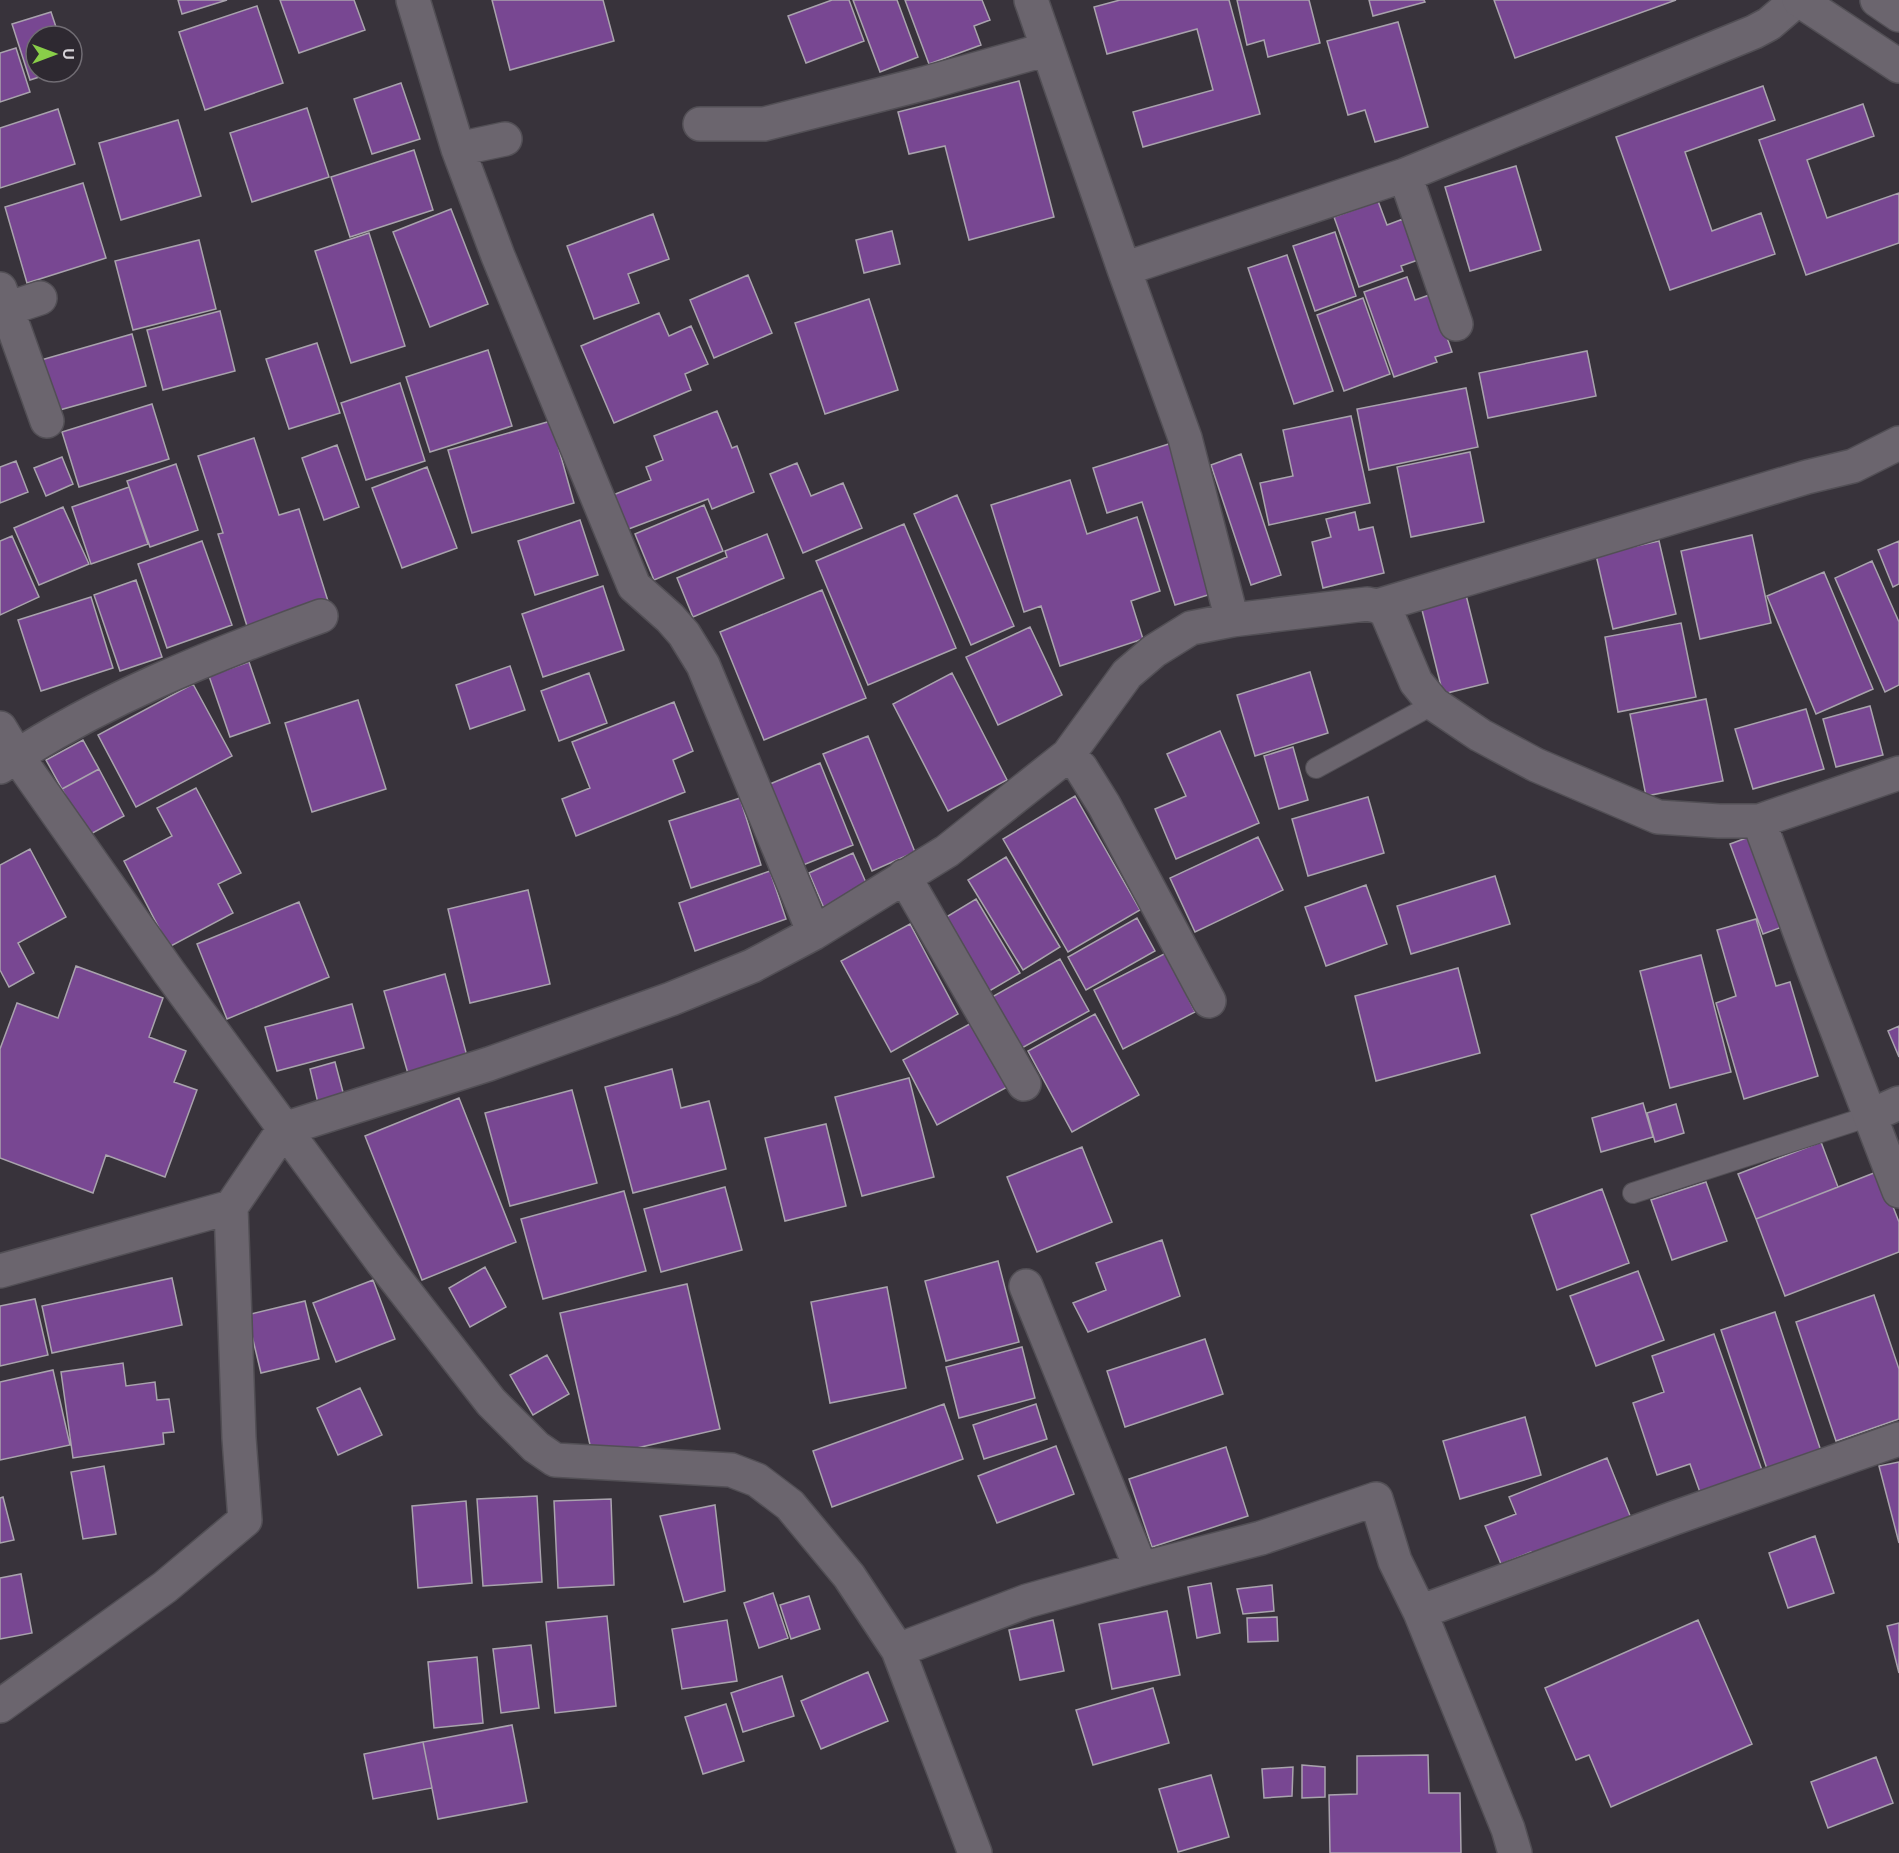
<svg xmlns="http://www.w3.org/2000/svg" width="1899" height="1853" viewBox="0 0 1899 1853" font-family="Cabin,sans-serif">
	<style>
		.building { fill: #784792; stroke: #a9a3ad; stroke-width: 1.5 }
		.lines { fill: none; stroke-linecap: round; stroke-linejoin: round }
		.lane-casing { stroke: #524f55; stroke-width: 22 }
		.street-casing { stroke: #524f55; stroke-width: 36 }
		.secondary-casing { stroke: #524f55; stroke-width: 36 }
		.lane { stroke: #6b656e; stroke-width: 20 }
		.street { stroke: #6b656e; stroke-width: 33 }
		.secondary { stroke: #6b656e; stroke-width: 33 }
	</style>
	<rect width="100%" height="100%" fill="#38333b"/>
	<path class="building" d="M178 0H227L182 14Z
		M280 0H354L365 30 299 53Z
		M492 0H603L614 41 510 70Z
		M832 0H849L864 41 806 63 788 16Z
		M853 0H897L918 57 880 72Z
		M905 0H982L990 20 974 26 981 45 929 64Z
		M1120 0H1229L1260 114 1143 147 1133 112 1213 90 1197 29 1107 54 1094 7Z
		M1237 0H1309L1320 43 1268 57 1264 40 1247 45Z
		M1369 0H1424L1425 2 1373 16Z
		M1494 0H1676L1515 58Z
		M257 6 283 83 205 110 179 32Z
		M51 12 59 36H36V72H55L30 80 12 24Z
		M1398 22 1428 127 1375 142 1365 110 1348 115 1327 41Z
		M16 48 30 92 0 102V53Z
		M1019 81 1054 217 969 240 945 146 909 154 898 112Z
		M401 83 420 139 372 154 354 99Z
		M1763 86 1775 120 1685 152 1712 231 1761 213 1775 254 1670 290 1616 137Z
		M1863 104 1874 136 1807 160 1827 218 1899 193V243L1806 275 1759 140Z
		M307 108 329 177 252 202 230 133Z
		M58 109 75 164 0 188V128Z
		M178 120 201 196 121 220 99 143Z
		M414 150 433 210 350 237 331 177Z
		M1516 166 1541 250 1470 271 1445 187Z
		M83 183 106 258 27 283 5 207Z
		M1378 201 1387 225 1403 219 1418 260 1401 266 1403 271 1359 287 1334 217Z
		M451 209 488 304 430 327 393 232Z
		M653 214 669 259 628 274 639 303 594 319 567 246Z
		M892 231 900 264 864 273 856 240Z
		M1335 232 1356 296 1315 311 1293 246Z
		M369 233 405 346 351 363 315 251Z
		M199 240 216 309 133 330 115 261Z
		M1287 255 1333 391 1294 404 1248 268Z
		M748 275 772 333 714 358 690 300Z
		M1407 277 1415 300 1432 294 1452 352 1435 357 1437 362 1394 377 1364 292Z
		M1363 298 1390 374 1344 391 1317 315Z
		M869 299 898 390 825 414 795 323Z
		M220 311 235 371 163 390 147 330Z
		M659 313 669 336 691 326 708 364 685 374 691 390 614 423 581 346Z
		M132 334 146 386 56 411 41 360Z
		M317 343 340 413 289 429 266 359Z
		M488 350 512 426 430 452 406 377Z
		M1587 351 1596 396 1488 418 1479 373Z
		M400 383 425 461 366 480 341 403Z
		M1466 388 1478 447 1369 470 1357 409Z
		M152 404 169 459 79 487 62 432Z
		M717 411 732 448 737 446 754 492 712 509 708 499 626 530 613 495 651 480 646 467 663 460 654 436Z
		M1351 416 1370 503 1269 525 1260 483 1293 476 1283 430Z
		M551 421 574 503 472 533 448 450Z
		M254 438 279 515 299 509 328 601 247 626 218 534 223 533 198 456Z
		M1175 442 1221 591 1175 605 1142 502 1107 513 1093 468Z
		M337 445 359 507 324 520 302 458Z
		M1470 452 1484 522 1411 537 1397 467Z
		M1241 454 1281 575 1251 585 1211 465Z
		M62 457 73 484 46 496 34 468Z
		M16 461 28 492 0 503V467Z
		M797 463 811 496 843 483 862 528 803 553 770 474Z
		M176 464 198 530 150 547 127 481Z
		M427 467 457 548 402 568 372 488Z
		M1070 480 1087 534 1137 517 1160 591 1131 601 1143 639 1060 666 1041 606 1024 612 991 505Z
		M129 487 148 544 91 564 72 507Z
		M957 495 1014 626 971 645 914 514Z
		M704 505 723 551 654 580 635 534Z
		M63 507 89 564 39 585 14 528Z
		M1355 512 1359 530 1373 527 1384 573 1323 588 1312 542 1331 537 1326 519Z
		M580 520 598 575 535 595 518 541Z
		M904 524 956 648 868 685 816 561Z
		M767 534 784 578 693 617 677 578 727 557 725 551Z
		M1752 535 1771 623 1700 639 1681 551Z
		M12 536 39 597 0 615V541Z
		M202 541 232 625 167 648 138 564Z
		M1659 541 1676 614 1613 629 1596 555Z
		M1899 541V584L1893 587 1878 550Z
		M1872 561 1899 622V685L1885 692 1835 578Z
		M1824 572 1873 689 1816 714 1767 596Z
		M136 580 162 657 120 671 94 595Z
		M603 586 624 650 543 677 522 614Z
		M822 590 866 698 764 740 720 632Z
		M1466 595 1488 683 1443 694 1421 606Z
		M91 597 113 668 41 691 18 620Z
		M1681 623 1696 697 1618 712 1605 637Z
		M1030 627 1062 695 998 725 966 657Z
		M249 662 270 723 230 737 209 676Z
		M510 666 525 710 470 729 456 685Z
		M1310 672 1328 733 1255 756 1237 695Z
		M589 673 607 723 559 741 541 691Z
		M952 673 1007 780 948 811 893 704Z
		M193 684 232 756 136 807 98 735Z
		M1706 699 1723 781 1646 796 1630 714Z
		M358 700 386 789 312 812 285 723Z
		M674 702 693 751 673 760 685 792 576 836 562 799 590 788 572 742Z
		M1870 706 1883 755 1836 767 1823 719Z
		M1806 709 1824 769 1753 789 1735 729Z
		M1220 731 1259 823 1176 859 1155 809 1186 796 1167 754Z
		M868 736 915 852 872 871 823 754Z
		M83 740 99 769 62 789 46 760Z
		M1293 747 1308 800 1279 809 1264 756Z
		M820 763 853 845 803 865 770 784Z
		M99 769 124 816 87 836 62 789Z
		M196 788 241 873 218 884 233 913 169 947 124 861 172 836 157 808Z
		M1075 796 1140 910 1068 952 1003 839Z
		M1368 797 1384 853 1308 876 1292 819Z
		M740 798 761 865 691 888 669 821Z
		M1757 834 1790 924 1763 934 1730 844Z
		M1258 837 1283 890 1195 932 1170 878Z
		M30 849 66 917 18 943 34 973 9 987 0 970V865Z
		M853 853 871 894 826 913 809 873Z
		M1006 857 1060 947 1023 970 968 880Z
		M770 871 786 919 695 951 679 903Z
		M1495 876 1510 924 1411 954 1397 906Z
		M1366 885 1387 944 1326 966 1305 907Z
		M528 890 550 984 470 1003 448 909Z
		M976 899 1020 973 986 993 943 919Z
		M299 902 329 977 227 1019 197 944Z
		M1137 918 1155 951 1086 990 1068 957Z
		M1756 919 1776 986 1790 982 1818 1076 1744 1099 1716 1003 1736 996 1717 930Z
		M910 924 958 1014 891 1052 841 961Z
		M1166 953 1195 1012 1123 1049 1094 990Z
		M1701 955 1731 1072 1670 1088 1640 971Z
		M1060 959 1089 1011 1020 1049 992 997Z
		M76 966 163 998 149 1037 186 1051 174 1082 197 1090 165 1177 106 1155 93 1193 0 1158V1049L17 1003 58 1018Z
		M1458 968 1480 1053 1376 1081 1355 996Z
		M445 974 468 1060 409 1077 384 991Z
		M352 1004 364 1048 277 1071 265 1027Z
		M1095 1014 1139 1095 1072 1132 1028 1051Z
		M977 1020 1011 1085 937 1125 903 1060Z
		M1899 1026V1057L1888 1031Z
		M335 1062 344 1096 318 1103 310 1069Z
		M672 1069 681 1108 709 1101 726 1169 633 1193 605 1087Z
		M909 1078 934 1177 862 1196 835 1097Z
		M572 1090 597 1183 510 1206 485 1113Z
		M459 1098 516 1242 422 1280 365 1136Z
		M1643 1103 1653 1137 1601 1152 1592 1118Z
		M1676 1104 1684 1133 1655 1142 1647 1113Z
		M826 1124 846 1206 785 1221 765 1138Z
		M1821 1142 1838 1187 1756 1219 1738 1174Z
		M1082 1147 1112 1222 1037 1252 1007 1177Z
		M1879 1171 1899 1222V1252L1785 1296 1756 1219Z
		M1706 1182 1727 1241 1672 1260 1651 1200Z
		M725 1187 742 1250 661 1272 644 1209Z
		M1602 1189 1629 1263 1557 1290 1531 1215Z
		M624 1191 646 1271 543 1299 521 1219Z
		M1162 1240 1180 1296 1088 1332 1073 1303 1106 1290 1096 1263Z
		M998 1261 1019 1342 946 1361 925 1281Z
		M485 1267 506 1307 470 1327 449 1288Z
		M1638 1271 1664 1340 1596 1366 1570 1296Z
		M172 1278 182 1325 52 1353 42 1306Z
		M373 1280 395 1339 336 1362 313 1303Z
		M687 1284 720 1429 593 1458 560 1313Z
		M887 1287 906 1388 830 1403 811 1302Z
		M1874 1295 1899 1369V1419L1836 1441 1796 1322Z
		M35 1299 48 1355 0 1366V1306Z
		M305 1301 319 1359 261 1373 247 1315Z
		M1775 1312 1821 1451 1767 1469 1721 1330Z
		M1714 1334 1763 1473 1701 1495 1690 1464 1657 1475 1633 1403 1664 1392 1652 1356Z
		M1205 1339 1223 1394 1125 1427 1107 1371Z
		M1022 1347 1035 1398 959 1418 946 1367Z
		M547 1355 569 1394 533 1415 510 1375Z
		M123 1363 126 1386 155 1382 157 1400 169 1399 174 1432 163 1433 164 1444 73 1458 61 1372Z
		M53 1370 70 1445 0 1460V1382Z
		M360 1388 382 1435 338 1455 317 1408Z
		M944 1404 963 1459 832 1507 813 1451Z
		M1036 1404 1047 1439 984 1459 973 1425Z
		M1525 1417 1541 1475 1460 1499 1443 1441Z
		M1056 1446 1074 1494 997 1523 978 1476Z
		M1226 1447 1248 1516 1152 1547 1129 1479Z
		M1607 1458 1631 1518 1534 1558 1531 1552 1501 1564 1485 1526 1516 1514 1509 1497Z
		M1899 1462V1543L1879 1466Z
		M104 1466 116 1534 83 1539 71 1472Z
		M537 1496 542 1582 483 1586 477 1499Z
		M3 1497 14 1540 0 1543V1498Z
		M611 1499 614 1585 558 1588 554 1501Z
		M466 1501 472 1583 418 1588 412 1506Z
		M715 1505 725 1591 684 1602 660 1516Z
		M1815 1536 1834 1593 1788 1608 1769 1553Z
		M21 1574 32 1633 0 1639V1578Z
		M1211 1583 1220 1633 1197 1638 1188 1587Z
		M1272 1585 1274 1611 1243 1614 1237 1589Z
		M773 1593 788 1638 759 1648 744 1603Z
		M809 1596 820 1629 791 1639 780 1605Z
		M1167 1611 1180 1675 1112 1689 1099 1624Z
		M607 1616 616 1706 555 1713 546 1622Z
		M1277 1617 1278 1641 1248 1642 1247 1618Z
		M727 1620 737 1681 682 1689 672 1629Z
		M1053 1620 1064 1671 1020 1680 1009 1630Z
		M1698 1620 1752 1744 1611 1807 1589 1755 1576 1760 1545 1688Z
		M1899 1623V1673L1887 1626Z
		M531 1645 539 1708 501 1713 493 1649Z
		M477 1657 483 1723 434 1728 428 1662Z
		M868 1672 888 1721 821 1749 801 1701Z
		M782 1676 794 1716 743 1732 731 1693Z
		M1153 1688 1169 1743 1093 1765 1076 1710Z
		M726 1704 744 1761 703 1774 685 1717Z
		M512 1725 527 1802 438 1819 423 1742Z
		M423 1742 432 1788 373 1799 364 1754Z
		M1428 1755 1429 1793H1460L1461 1853H1330L1329 1795 1357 1794V1756Z
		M1876 1757 1893 1803 1828 1828 1811 1782Z
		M1302 1765 1325 1767V1797L1302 1798Z
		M1293 1767 1292 1796 1264 1798 1262 1769Z
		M1211 1775 1229 1837 1178 1852 1159 1789Z"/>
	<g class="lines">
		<defs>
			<path id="lane" d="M1316 768 1434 704
				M1633 1193 1870 1116"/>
			<path id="street" d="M413 0 458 149 498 256 634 586 670 618 684 634 703 665 814 933
				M1031 0 1124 269 1185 438 1232 620
				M700 124H764L926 83 1048 49
				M458 149 505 139
				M1405 175 1456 324
				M1124 269 1405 175 1754 32 1769 24 1797 0
				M0 289 47 421
				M0 314 7 309 40 298
				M1377 606 1807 477 1853 466 1899 443
				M0 728 17 756 169 972 383 1263 491 1402 536 1447 555 1460 731 1470 757 1480 790 1505 849 1576 898 1650 975 1853
				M1068 755 1081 768 1104 805 1209 1001
				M0 767C98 701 210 656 321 616
				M1759 821 1813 968 1899 1191
				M904 876 1024 1084
				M1870 1116 1899 1103
				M0 1271 231 1207 284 1129 489 1064 671 999 752 966 814 933 947 851 1068 755 1127 674 1154 651 1191 628 1232 620 1367 604 1377 606 1386 611 1416 682 1434 704 1480 735 1536 765 1658 817 1719 821H1759L1899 773
				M1026 1286 1141 1569
				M1420 1612 1674 1518 1899 1439
				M898 1650 1027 1601 1141 1569 1261 1538 1376 1499 1395 1561 1420 1612 1508 1829 1515 1853
				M0 1706 165 1587 245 1520 239 1438 231 1207"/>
			<path id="secondary" d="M1799 0 1899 66
				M1877 0 1899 15"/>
		</defs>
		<use href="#lane" class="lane-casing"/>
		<use href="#street" class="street-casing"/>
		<use href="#secondary" class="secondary-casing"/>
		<use href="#lane" class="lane"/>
		<use href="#street" class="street"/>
		<use href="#secondary" class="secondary"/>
	</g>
	<g transform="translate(54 54) rotate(90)"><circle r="28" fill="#2e2931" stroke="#716d74" stroke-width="1.5"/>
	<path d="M0-4.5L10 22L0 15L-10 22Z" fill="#89cf49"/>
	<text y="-9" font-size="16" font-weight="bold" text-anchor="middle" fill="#d6d3d8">U</text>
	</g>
</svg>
